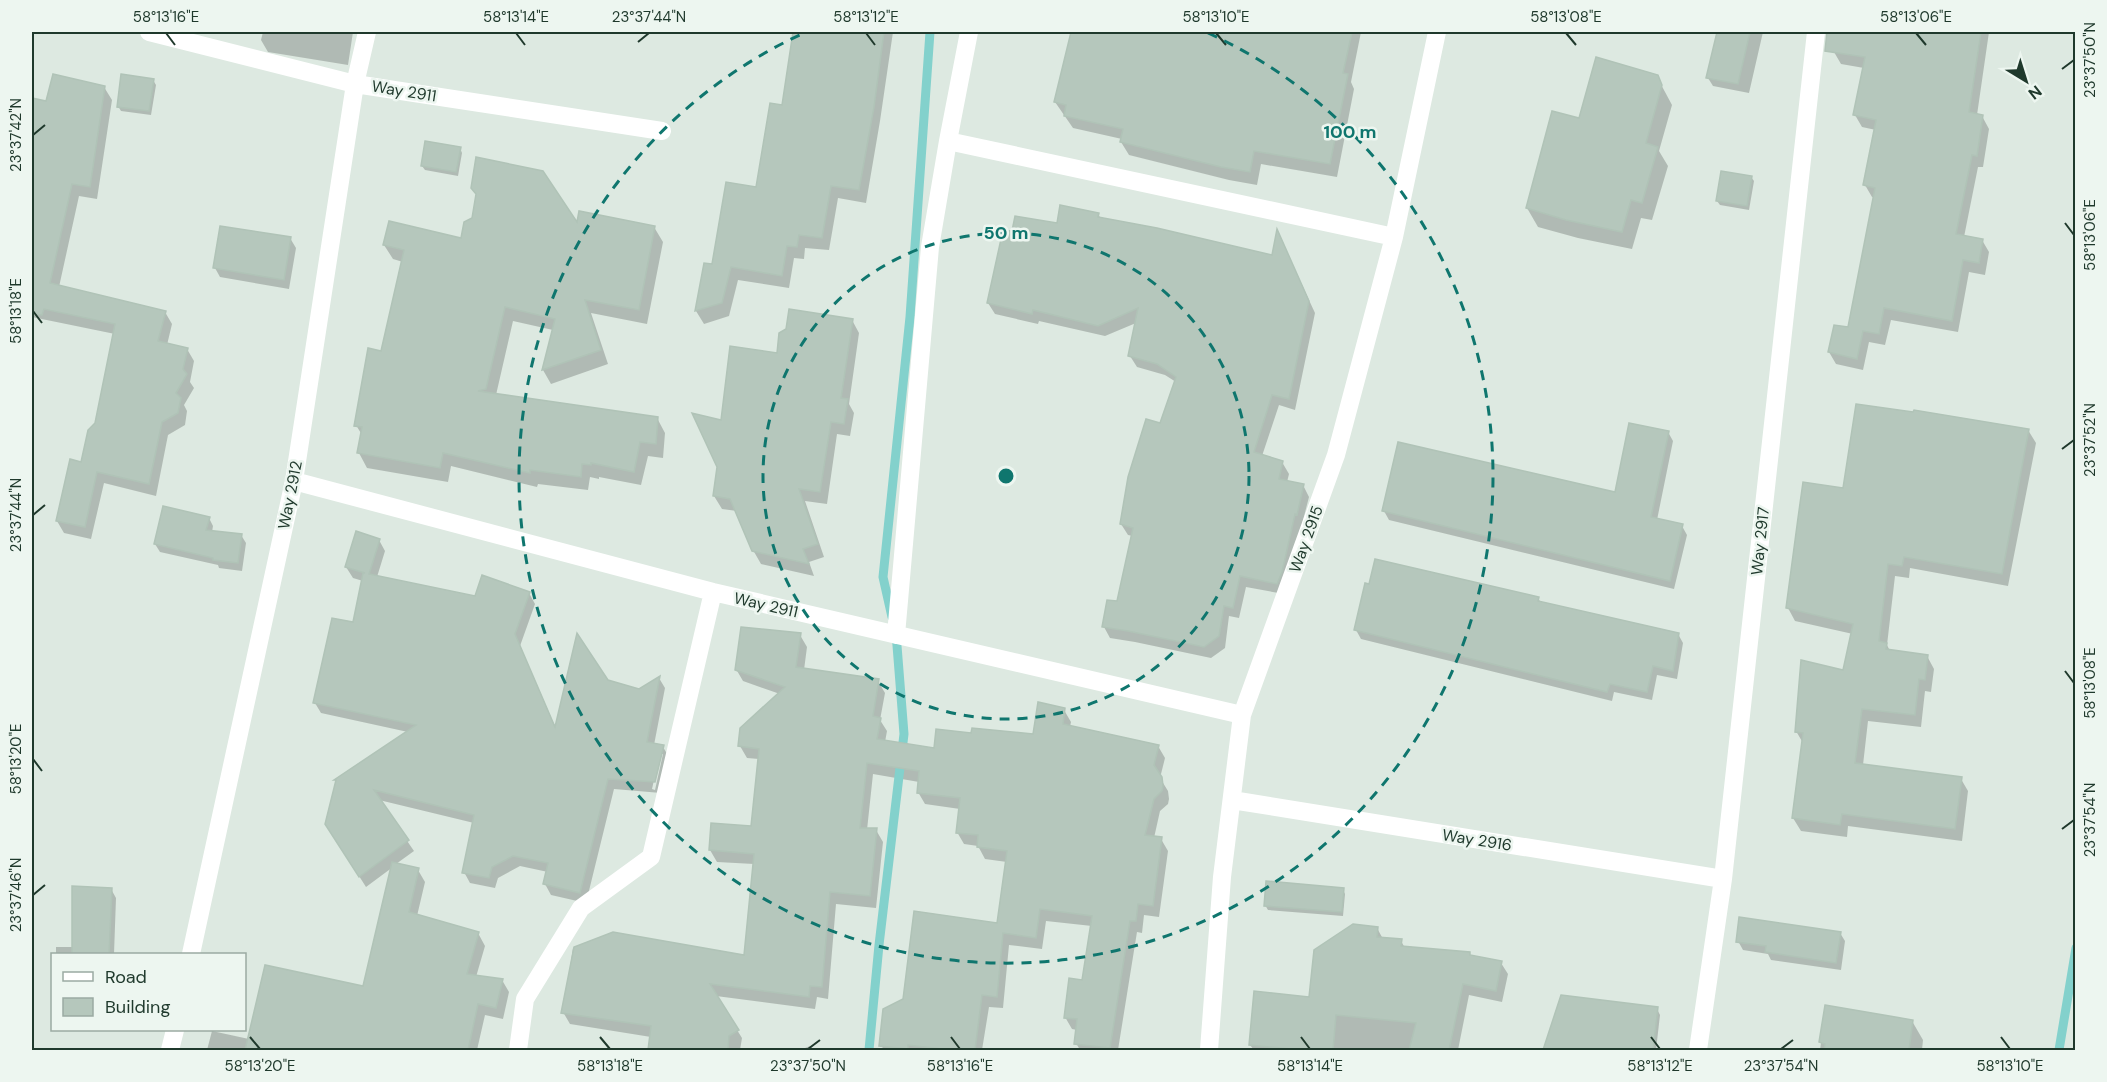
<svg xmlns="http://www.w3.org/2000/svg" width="2107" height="1082" viewBox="0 0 2107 1082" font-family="'DM Sans',sans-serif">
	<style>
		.shadow { fill: #0003; fill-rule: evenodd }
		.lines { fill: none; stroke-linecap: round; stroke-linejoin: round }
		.stream { stroke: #83d1cc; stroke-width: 9 }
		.building { fill: #b5c7bc; stroke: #b0c3b7; stroke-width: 1.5 }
		.street { stroke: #fff; stroke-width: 18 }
		.ticks { fill: none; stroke: #1f392c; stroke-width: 2 }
		.ring { fill: none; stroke: #0f766e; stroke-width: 3; stroke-dasharray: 10 8 }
		.labels { text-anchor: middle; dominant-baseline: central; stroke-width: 5; stroke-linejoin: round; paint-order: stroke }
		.street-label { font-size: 16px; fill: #1f392c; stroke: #edf6f0 }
		.centre { fill: #0f766e; stroke: #edf6f0; stroke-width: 3 }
		.ring-label { font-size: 18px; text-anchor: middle; font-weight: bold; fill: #0f766e; stroke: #edf6f0; stroke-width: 5; stroke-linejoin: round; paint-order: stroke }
		.neatline { fill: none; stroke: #1f392c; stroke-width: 2 }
		.ticks-label { font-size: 15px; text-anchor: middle; fill: #1f392c }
	</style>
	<rect width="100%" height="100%" fill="#dde9e1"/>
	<path class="shadow" d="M263 32H353L348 65 268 52 261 40Z
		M794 32H893L880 121 866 203 838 198 829 250 805 248 804 259 794 258 789 288 738 280 729 316 704 324 696 311 706 265 714 266 757 189 783 107Z
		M1073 32H1202L1196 59 1253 69 1261 32H1361L1351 82 1354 89 1337 177 1261 164 1257 185 1229 180 1129 155 1121 142 1122 139 1073 128 1055 102Z
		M1718 32H1763L1749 93 1713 86 1708 78Z
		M1837 32H1989L1977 115 1982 116 1989 129 1983 167H1978L1964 237 1982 240 1989 252 1985 275 1969 272 1958 332 1891 320 1885 345 1869 342 1863 370 1836 364 1829 352 1849 329 1875 198 1872 197 1865 185 1876 130 1862 127 1855 115 1864 68 1841 64 1834 52Z
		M1657 77 1672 105 1659 151 1668 166 1652 220 1641 218 1632 249 1578 238 1538 227 1527 208 1580 120Z
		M153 80 156 85 151 115 121 111 118 106Z
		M104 87 112 100 97 199 79 196 59 287 165 312 172 324 167 345 187 349 194 361 190 382 194 388 184 405 187 411 185 425 168 435 156 496 104 483 91 539 64 533 57 521 82 464 96 424 115 334 32 317V99L47 103Z
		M460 148 462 153 458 176 425 170 422 166Z
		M1751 177 1754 181 1749 210 1720 205 1717 201Z
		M472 188 578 226 654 227 663 242 647 324 591 313 608 364 551 384 543 370 553 330 513 321 496 395 657 418 665 433 663 458 648 456 641 485 599 477V479L590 477 588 490 538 484 537 487 451 466 448 482 367 468 359 453 362 435 356 425 382 353 403 262 393 259 384 245 462 240 473 219 477 195Z
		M1098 214 1101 219 1273 257 1278 233 1315 313 1295 410 1279 405 1262 456 1282 462 1289 474 1287 482 1303 485 1309 497 1284 594 1246 587 1239 618 1229 616 1225 648 1211 658 1135 642 1110 638 1104 627 1118 603 1133 536 1128 535 1121 524 1176 382 1165 375 1137 367 1130 356 1136 323 1105 336 1039 321 1038 324 995 314 988 303 1013 233 1058 225Z
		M290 238 296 248 289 289 220 277 215 268Z
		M852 320 859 333 849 404 854 413 850 436 837 434 827 504 805 501 824 557 809 562 814 576 761 564 753 550 737 511 722 509 714 496 722 421 778 355Z
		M2028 430 2036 443 2008 586 1910 568 1909 578 1895 576 1887 645 1890 651 1927 656 1934 669 1931 692 1925 691 1921 727 1868 721 1863 765 1961 779 1968 791 1962 841 1848 826 1847 837 1801 831 1793 818 1803 743 1796 731 1844 672 1853 634 1795 621 1788 608 1844 490Z
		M1668 432 1673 441 1657 520 1682 526 1687 535 1674 589 1389 520 1384 511 1616 493Z
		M209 518 213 526 212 532 241 535 246 543 242 571 219 568 218 565 160 552 155 544Z
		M379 540 385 551 377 577 476 598 529 593 535 604 520 646 556 729 607 682 639 691 659 678 665 688 654 745 663 747 669 757 661 793 614 789 586 903 551 895 545 884 548 872 520 866 498 878 495 888 470 883 464 872 474 823 379 800 414 851 396 864 418 870 425 882 417 916 478 933 485 946 476 977 502 980 509 992 503 1019 485 1015 477 1050H207L212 1031 249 1039 364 987 393 867 366 887 333 835 408 732 321 713 315 703 354 624 363 581 353 578 346 567ZM660 754H663L655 790 652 789Z
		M1538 598 1541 603 1678 634 1683 643 1677 679 1657 675 1652 700 1614 692 1612 701 1361 639 1356 630Z
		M800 635 807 647 804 670 878 681 885 693 880 720 887 731 885 742 935 750 972 735H1034L1064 710 1071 722 1070 727 1158 746 1165 758 1160 778 1168 791 1169 799 1168 804 1160 811 1154 838 1161 839 1168 851 1159 917 1144 915 1142 933 1137 932 1118 1050H1080L1076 1043 1077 1030 1072 1029 1065 1017 1084 982 1092 926 1046 921 1042 949 1009 945 1003 1008 989 1007 982 1050H884L881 1045 905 1000 998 925 1007 862 985 859 978 846 964 844 957 832 960 809 925 804 918 792 919 782 873 774 867 830H876L883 842 876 908 836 904 828 999 817 997 815 1009 716 996 742 1038 740 1050H649L651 1037 570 1024 563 1012 573 948 613 933 745 956 754 864 717 862 710 850 752 828 759 759 747 758 740 746 780 694 743 681 736 669Z
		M111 889 116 898 114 954H56V947H74Z
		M1343 890 1345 894 1343 916 1268 910 1265 905Z
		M1377 928 1383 939 1401 941 1405 948 1501 963 1508 974 1502 1002 1469 995 1458 1050H1254L1250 1045 1310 999Z
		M1840 933 1845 941 1841 970 1771 960 1768 954 1743 950 1738 941Z
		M1562 996 1657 1009 1660 1015 1656 1050H1545Z
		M1826 1007 1912 1021 1923 1040 1922 1050H1820Z
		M810 1046 815 1050H800Z"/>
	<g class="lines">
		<path class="stream" d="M892 617 883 577 910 317 930 32
			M869 1050 879 945 904 734 896 633
			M2059 1050 2076 948"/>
	</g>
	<path class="building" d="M793 32H884L874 107 859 190 831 186 822 238 799 235 797 247 787 246 782 276 731 267 722 303 695 311 704 263 712 264 726 182 756 187 770 103 782 105Z
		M1071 32H1352L1343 73 1348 74 1330 164 1254 151 1250 172 1221 167 1120 142 1123 129 1064 116 1066 105 1054 102Z
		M1717 32H1750L1738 84 1706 78Z
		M1827 32H1981L1969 112 1983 115 1977 156 1972 155 1956 234 1983 239 1979 263 1963 260 1952 321 1884 308 1879 334 1863 331 1857 359 1828 352 1834 325 1848 327 1875 188 1863 185 1876 120 1853 115 1865 57 1825 51Z
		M1596 57 1658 75 1662 85 1646 143 1658 147 1642 203 1631 200 1622 232 1566 220 1526 208 1552 111 1579 118Z
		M53 74 105 86 90 187 72 184 50 283 166 311 158 341 188 348 183 369 187 374 176 393 181 398 178 413 162 422 149 484 97 472 85 527 56 521 70 459 81 462 88 430 95 423 115 324 44 309 42 315 32 314V98L46 101Z
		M121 74 154 79 149 111 117 107Z
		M425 141 461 147 456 172 421 166Z
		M476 157 543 171 577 222 579 211 655 226 639 310 585 300 601 350 542 370 555 319 505 307 486 389 478 391 658 417 656 444 640 442 634 472 591 463V465L582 464 581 477 530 470V473L443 453 440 468 357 453 362 427 354 426 368 348 381 351 404 250 383 245 389 221 461 238 464 222 472 218 476 194 471 188Z
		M1721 171 1752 176 1747 206 1716 201Z
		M1060 205 1099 213 1098 217 1157 228 1272 255 1277 229 1309 301 1289 399 1272 395 1254 452 1283 461 1279 479 1304 484 1297 515 1295 514 1282 572 1277 584 1240 576 1233 608 1224 606 1219 636 1204 647 1128 631 1102 627 1107 600 1117 601 1133 528 1120 524 1128 477 1146 419 1160 423 1176 377 1157 364 1128 356 1138 308 1098 326 1033 310 1032 314 987 303 1003 230 1012 231 1015 216 1057 223Z
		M220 226 291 237 284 280 213 268Z
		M789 309 853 319 841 398 848 399 844 424 831 422 820 492 799 489 818 544 803 549 809 564 752 551 730 499 713 496 717 467 692 413 721 420 730 346 777 353 779 333 786 329Z
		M1856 404 1913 412 1914 410 2029 429 2002 574 1904 557 1902 566 1888 564 1879 641 1887 643 1886 649 1928 655 1925 680 1919 679 1915 715 1862 709 1855 763 1962 777 1955 829 1842 814 1840 825 1792 818 1803 733 1795 732 1801 660 1843 670 1853 624 1786 608 1798 518 1803 482 1843 488Z
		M1629 423 1669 431 1651 517 1683 524 1670 581 1382 511 1398 442 1615 492Z
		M163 506 210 517 206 530 242 534 238 563 213 560V558L154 544Z
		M356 531 380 539 369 574 475 596 482 575 530 592 515 634 555 727 577 633 608 680 639 689 660 676 647 742 664 745 655 782 608 779 580 893 543 884 548 863 513 856 492 867 489 878 462 873 474 815 374 790 409 840 359 877 325 824 336 780H334L416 725 313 703 332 618 353 622 363 573H365L345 567Z
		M1375 559 1539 597 1538 601 1679 633 1673 671 1653 666 1647 692 1610 684 1607 692 1354 630 1365 583 1369 584Z
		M741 627 801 633 796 667 879 679 873 716 881 718 877 739 934 748 936 729 971 733 972 728 1033 734 1038 702 1065 708 1063 724 1159 745 1154 765 1162 777 1163 786 1162 791 1154 799 1145 835 1162 837 1153 906 1138 904 1136 921H1130L1110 1048 1074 1044 1077 1019 1064 1018 1069 978 1082 980 1092 916 1040 909 1036 938 1003 933 997 997 982 995 975 1050H951L908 1045V1049L879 1046 883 1009 903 999 914 911 997 923 1007 851 977 847 978 835 956 833 960 798 917 793 919 771 867 763 860 828H877L870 896 830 892 822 987 810 986 809 997 710 984 739 1030 729 1036 728 1050H648L651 1026 561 1013 574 947 613 932 744 955 754 854 709 850 711 823 751 826 759 749 738 746 740 728 785 687 735 670Z
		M392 862 419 868 409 912 479 932 467 974 503 979 496 1008 478 1004 468 1050H245L265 965 363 986Z
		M1266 881 1344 888 1342 912 1264 906Z
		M72 886 112 888 109 954H72Z
		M1739 917 1841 932 1836 963 1765 952 1766 946 1736 942Z
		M1353 924 1378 927 1377 937 1402 939 1401 946 1470 952V955L1502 961 1496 991 1463 984 1449 1050H1409L1416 1023 1336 1015 1333 1050H1302L1249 1045 1254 991 1309 997 1314 950Z
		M1561 995 1658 1007 1653 1050H1543Z
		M1825 1005 1913 1020 1909 1050H1824L1825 1044 1819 1042Z"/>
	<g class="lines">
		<path class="street" d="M149 32 355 84 662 131
			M969 32 948 141 1394 237
			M294 481 713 592 1242 715
			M896 635 930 247 948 141
			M1232 800 1723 879
			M191 954 294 481 355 84 367 32
			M170 1050 175 1030
			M518 1050 525 999 581 908 651 857 713 592
			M1209 1050 1222 877 1242 715 1336 455 1394 237 1437 32
			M1698 1050 1723 879 1816 32"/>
	</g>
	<path class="ticks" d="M166 33 175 45M516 33 525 45M866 33 875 45M1216 33 1226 45M1566 33 1576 45M1916 33 1926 45M638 42 649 33M2062 69 2074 60M33 135 45 125M2065 223 2074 235M33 311 42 323M2062 449 2074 440M33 515 45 505M2065 671 2074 683M33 759 42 771M2062 829 2074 820M33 895 45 885M250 1037 260 1049M600 1037 610 1049M951 1037 960 1049M1301 1037 1310 1049M1651 1037 1660 1049M2001 1037 2010 1049M808 1049 820 1040M1781 1049 1793 1040"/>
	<g class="ring">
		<circle cx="1006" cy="476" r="243"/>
		<path d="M1208 33A487 487 0 1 1 804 33"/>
	</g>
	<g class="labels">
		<g class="street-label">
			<text transform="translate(404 91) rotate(9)">Way 2911</text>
			<text transform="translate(290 495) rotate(-79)">Way 2912</text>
			<text transform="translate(1306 539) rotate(-70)">Way 2915</text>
			<text transform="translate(1760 541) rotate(-84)">Way 2917</text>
			<text transform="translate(766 605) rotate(13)">Way 2911</text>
			<text transform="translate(1477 840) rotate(9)">Way 2916</text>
		</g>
	</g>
	<circle cx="1006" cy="476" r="9" class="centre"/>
	<g class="ring-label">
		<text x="1350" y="138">100 m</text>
		<text x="1006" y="239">50 m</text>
	</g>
	<rect width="2107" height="1082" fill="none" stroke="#edf6f0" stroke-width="66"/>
	<rect x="51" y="953" width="195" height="78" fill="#edf6f0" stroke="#9baaa2" stroke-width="1.5"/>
	<rect x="63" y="972" width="30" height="9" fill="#ffffff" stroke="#9baaa2" stroke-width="1.5"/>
	<text x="105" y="983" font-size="18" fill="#1f392c">Road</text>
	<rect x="63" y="998" width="30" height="18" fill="#b5c7bc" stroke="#9baaa2" stroke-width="1.5"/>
	<text x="105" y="1013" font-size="18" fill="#1f392c">Building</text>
	<g transform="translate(2026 81) rotate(142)" stroke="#edf6f0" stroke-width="4.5" paint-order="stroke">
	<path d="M0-4.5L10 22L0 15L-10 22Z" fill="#1f392c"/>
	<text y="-9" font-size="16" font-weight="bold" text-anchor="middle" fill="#1f392c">N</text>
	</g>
	<rect x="33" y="33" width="2041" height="1016" class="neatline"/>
	<g class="ticks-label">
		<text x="166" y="22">58°13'16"E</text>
		<text x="516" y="22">58°13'14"E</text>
		<text x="649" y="22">23°37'44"N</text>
		<text x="866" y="22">58°13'12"E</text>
		<text x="1216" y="22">58°13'10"E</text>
		<text x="1566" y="22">58°13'08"E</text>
		<text x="1916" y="22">58°13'06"E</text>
		<text transform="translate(2090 60) rotate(-90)" y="5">23°37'50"N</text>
		<text transform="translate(16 135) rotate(-90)" y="5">23°37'42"N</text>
		<text transform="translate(2090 235) rotate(-90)" y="5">58°13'06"E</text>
		<text transform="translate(16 311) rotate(-90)" y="5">58°13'18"E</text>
		<text transform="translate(2090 440) rotate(-90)" y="5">23°37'52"N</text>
		<text transform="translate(16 515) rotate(-90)" y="5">23°37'44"N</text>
		<text transform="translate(2090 683) rotate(-90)" y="5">58°13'08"E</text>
		<text transform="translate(16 759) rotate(-90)" y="5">58°13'20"E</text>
		<text transform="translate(2090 820) rotate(-90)" y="5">23°37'54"N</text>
		<text transform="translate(16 895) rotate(-90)" y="5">23°37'46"N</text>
		<text x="260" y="1071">58°13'20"E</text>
		<text x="610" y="1071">58°13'18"E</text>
		<text x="808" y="1071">23°37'50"N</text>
		<text x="960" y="1071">58°13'16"E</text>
		<text x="1310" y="1071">58°13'14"E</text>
		<text x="1660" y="1071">58°13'12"E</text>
		<text x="1781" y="1071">23°37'54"N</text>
		<text x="2010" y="1071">58°13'10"E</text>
	</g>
</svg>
